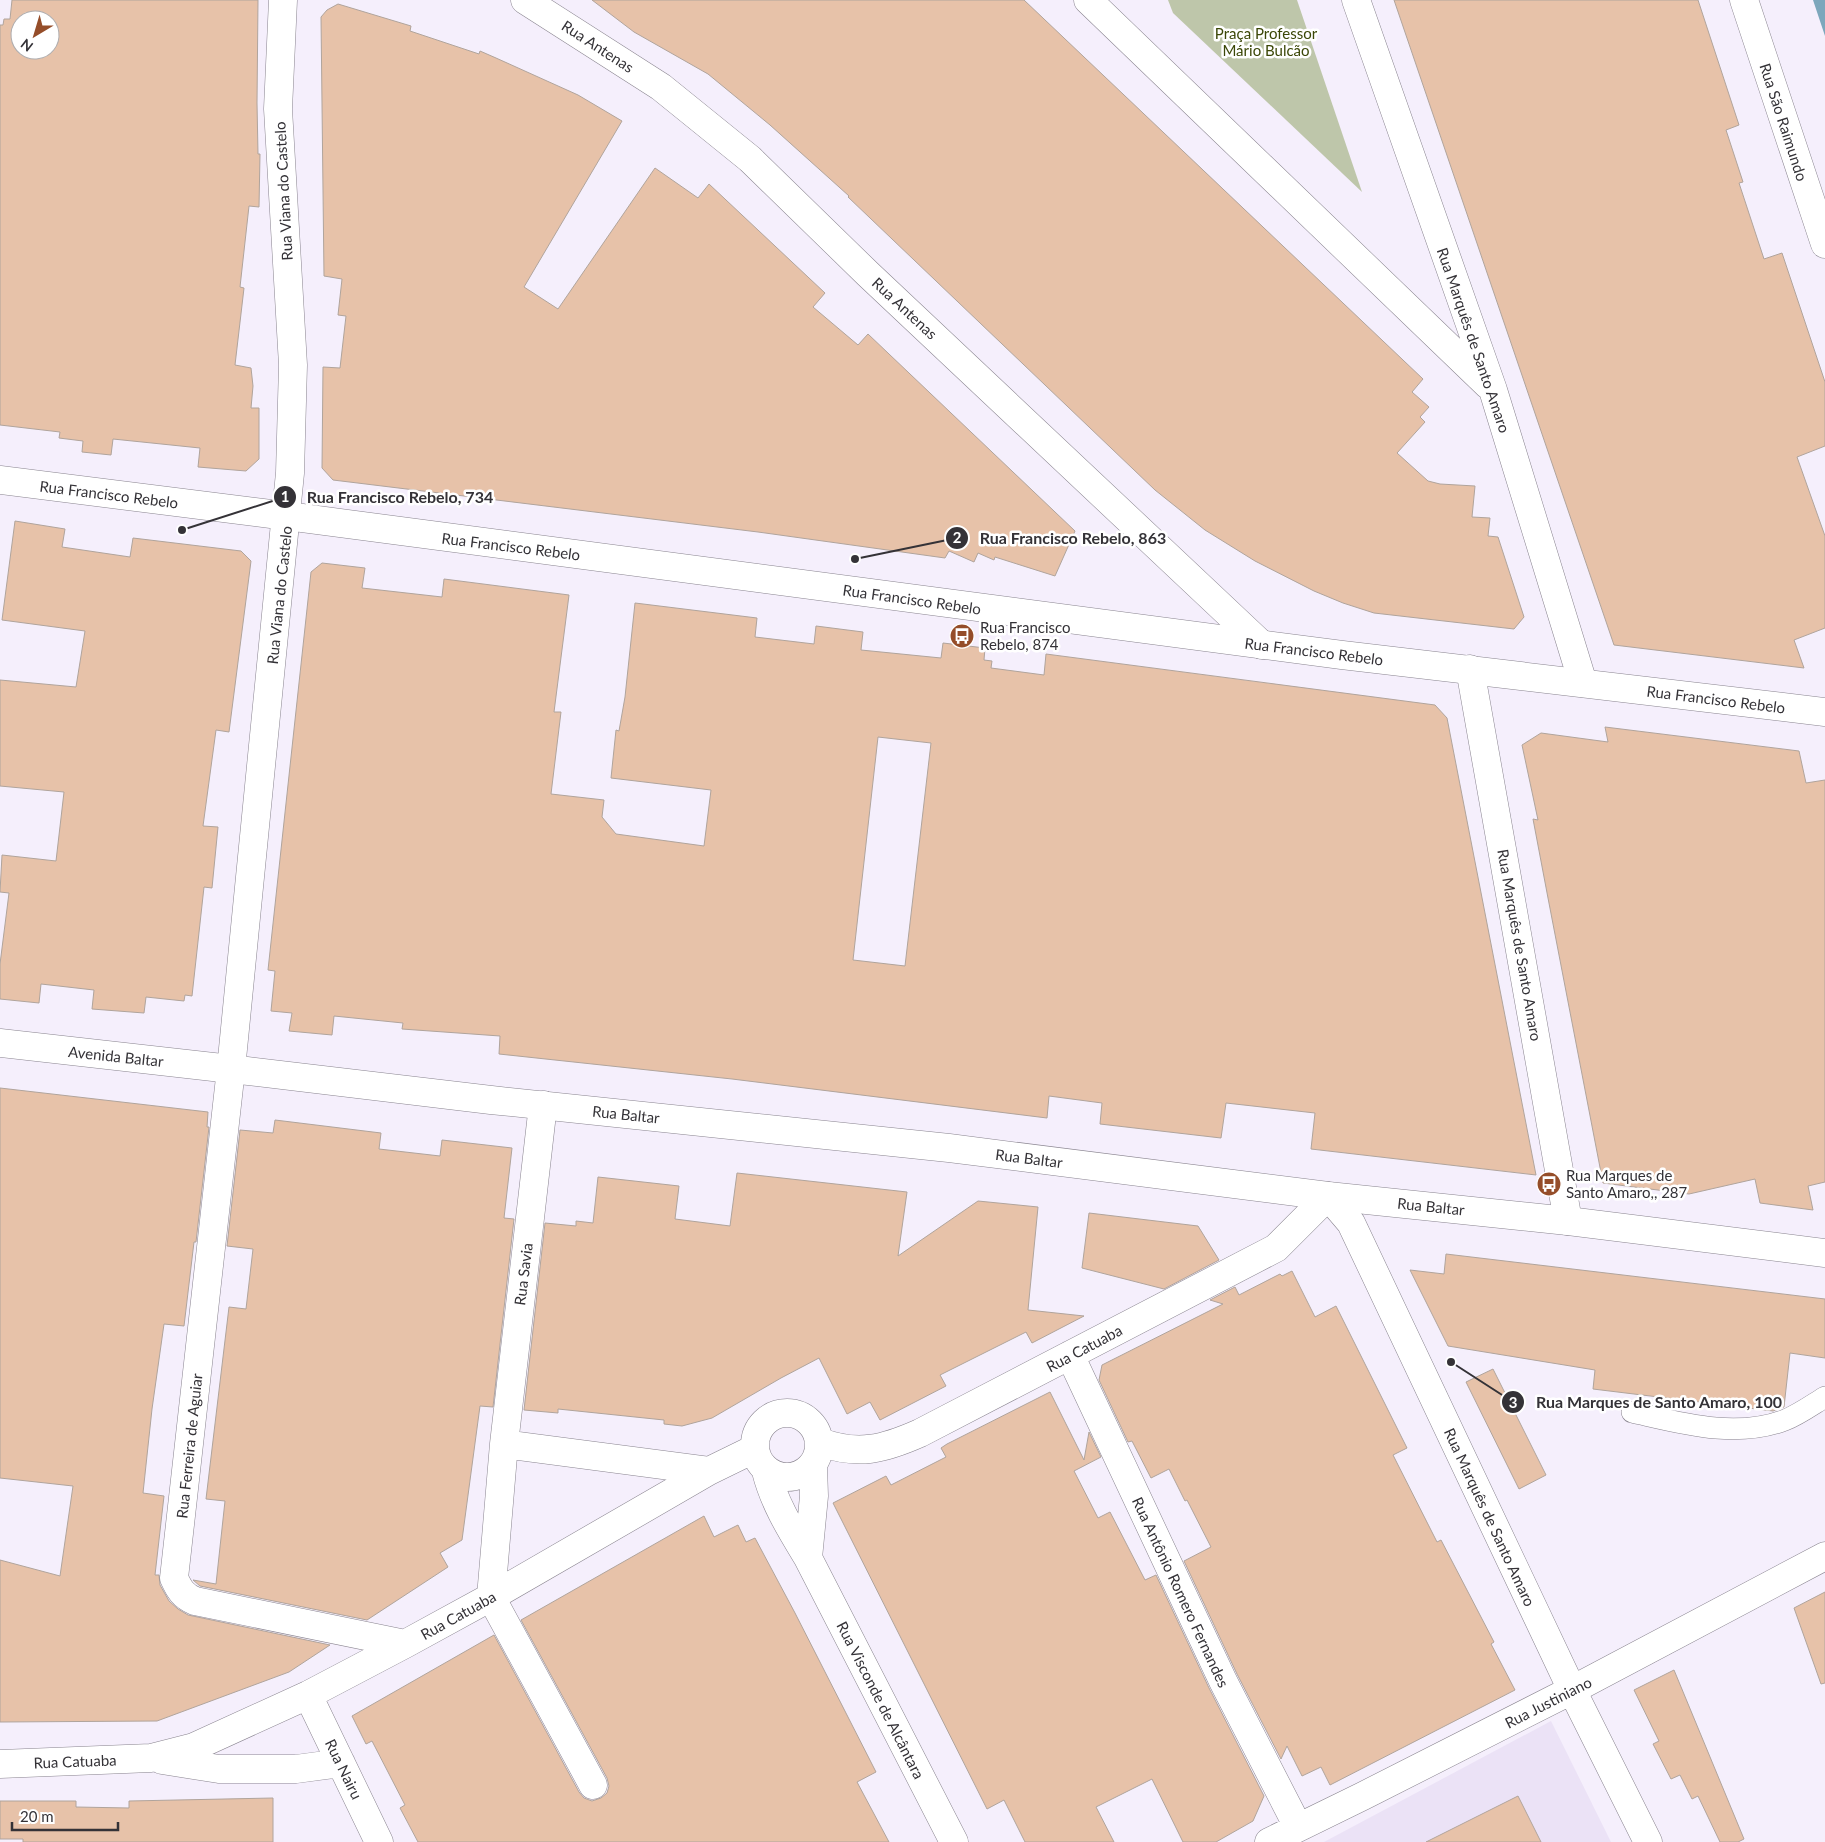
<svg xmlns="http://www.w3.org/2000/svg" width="1825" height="1842" viewBox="0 0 1825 1842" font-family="Lato,sans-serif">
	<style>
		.built { fill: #ebe2f6 }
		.green { fill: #bec6aa }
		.water { fill: #7da7bc }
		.building { fill: #e7c2a9; stroke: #b0a49c; fill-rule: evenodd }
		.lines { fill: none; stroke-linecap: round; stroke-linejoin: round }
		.service-casing { stroke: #89848f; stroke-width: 22 }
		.minor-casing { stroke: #89848f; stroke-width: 29 }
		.tertiary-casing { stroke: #89848f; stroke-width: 29 }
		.trunk-casing { stroke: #89848f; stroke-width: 29 }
		.service { stroke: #fff; stroke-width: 21 }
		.minor { stroke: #fff; stroke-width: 28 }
		.tertiary { stroke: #fff; stroke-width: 28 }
		.trunk { stroke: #fff; stroke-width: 28 }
		.labels { text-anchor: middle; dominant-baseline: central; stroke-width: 5; stroke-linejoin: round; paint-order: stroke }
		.park-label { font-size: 15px; fill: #3b4707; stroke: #fff }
		.street-label { font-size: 15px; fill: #343237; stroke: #fff }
		.poi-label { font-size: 15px; fill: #343237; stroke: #fff; text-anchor: start }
		.leader { fill: none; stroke: #343237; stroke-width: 2 }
		.callout-dot { fill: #343237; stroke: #fff; stroke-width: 2 }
		.mark-label { font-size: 15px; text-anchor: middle; font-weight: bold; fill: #fff }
		.callout-label { font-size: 16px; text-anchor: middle; font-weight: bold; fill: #343237; stroke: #fff; stroke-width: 5; stroke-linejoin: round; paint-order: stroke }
	</style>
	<rect width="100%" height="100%" fill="#f5effc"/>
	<path class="built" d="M1551 1721 1611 1842H1324Z"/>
	<path class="green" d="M1168 0H1297L1362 192 1173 13Z"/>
	<path class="water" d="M1813 0H1825V36Z"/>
	<path class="building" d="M12 0H258L257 103 258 154H260L259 207 249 206 240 287 244 288 235 365 251 368 253 386 251 408H259V459L246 471 198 467 200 448 113 439 111 455 82 452 83 441 59 438 60 432 0 425V25H3L4 19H10ZM20 20H50V50H20Z
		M592 0H1024L1423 379 1412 392 1429 407 1420 417 1425 422 1397 453 1428 481 1440 484 1475 486 1472 517 1490 518 1488 536 1498 537 1524 617 1514 629 1374 613 1343 603 1314 591 1255 561 1205 530 1155 490 848 197 849 196 770 125 708 74 634 32Z
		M1394 0H1698L1739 125 1726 130 1743 182 1739 183 1764 259 1782 253 1825 382V446L1797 457 1825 536V628L1794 640 1804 668 1614 645Z
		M338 4 411 26 410 31 479 54 480 51 496 58 578 95 622 121 524 287 558 309 655 168 698 198 709 184 825 293 813 307 858 345 868 334 1075 531 1055 576 995 557 994 560 978 553 974 562 949 551 945 558 758 532 333 480 322 468 323 367 340 368 346 316 338 315 342 279 324 276 321 17 327 10Z
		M15 521 65 529 62 547 130 557 133 538 241 551 251 561 229 732 216 730 203 826 218 827 212 888 204 887 192 996 185 995 184 1001 146 997 144 1013 92 1009 94 990 41 984 39 1003 0 999V964L9 893 0 892 2 855 56 861 64 792 0 786V680L76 687 85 631 2 620Z
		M322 563 365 568 362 588 442 597 444 579 569 595 554 712H561L551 794 604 800 602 817 616 834 704 846 711 790 611 778 616 730 619 731 625 697 635 603 757 618 755 637 814 644 816 626 863 632 861 650 941 658 943 643 985 648 984 660 992 661 991 668 1044 675 1046 654 1435 705 1447 718 1536 1175 1311 1149 1315 1113 1226 1103 1221 1138 1100 1124 1102 1103 1049 1096 1047 1118 732 1079 499 1054 500 1036 402 1029 403 1023 334 1016 332 1035 289 1031 292 1013 271 1011 275 971 268 970 311 572ZM878 737 931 743 905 966 853 960Z
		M1605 727 1799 751 1806 783 1825 780V1182L1808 1186 1813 1210 1760 1203 1755 1179 1689 1194 1603 1183 1548 898 1533 819 1538 820 1522 745 1541 733 1608 742Z
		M0 1088 208 1112 207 1127H209L196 1242H194L184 1326 164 1324 152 1409 143 1493 164 1496 155 1575H159L160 1585 169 1601 178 1609 188 1615 330 1645 289 1672 157 1721 0 1722V1560L60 1576 73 1486 0 1478Z
		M275 1120 381 1133 379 1149 440 1156 442 1140 512 1148 504 1218 514 1219 493 1407 480 1406 462 1540 440 1553 448 1567 367 1620 200 1586 193 1580 216 1584 225 1501 206 1499 229 1307 246 1309 253 1249 227 1246 240 1130 273 1133Z
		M737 1173 907 1192 898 1256 978 1201 1038 1207 1028 1310 1084 1316 1032 1343 1026 1332 940 1375 946 1386 880 1420 870 1402 847 1414 819 1358 781 1378 712 1418 682 1426 664 1424V1420L558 1409V1413L524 1410 545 1223 576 1226V1221L593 1223 598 1177 679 1186 675 1219 730 1226Z
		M1089 1213 1198 1226 1219 1260 1164 1289 1082 1268Z
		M1446 1254 1825 1299V1358L1790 1353 1784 1407 1773 1411 1593 1389 1595 1370 1448 1346 1410 1270 1444 1274Z
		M1292 1271 1315 1317 1336 1306 1407 1448 1393 1455 1437 1542 1441 1540 1494 1642 1491 1644 1515 1690 1330 1785 1321 1767 1302 1776 1287 1746 1281 1759 1237 1674 1184 1561 1211 1547 1187 1500 1185 1501 1169 1469 1151 1478 1132 1441 1128 1442 1099 1380 1102 1365 1223 1304 1210 1300 1235 1287 1239 1295 1280 1274 1282 1276Z
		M1493 1369 1546 1475 1519 1489 1466 1382Z
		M1050 1392 1084 1460 1089 1432 1101 1457 1074 1471 1098 1518 1110 1512 1145 1580 1156 1575 1209 1688 1264 1796 1253 1821 1216 1842H1183L1152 1779 1096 1807 1114 1842H1025L1004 1800 987 1809 833 1503 886 1476 891 1485 946 1457 941 1448 947 1444Z
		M704 1516 714 1537 738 1525 746 1542 755 1538 795 1613 876 1772 857 1782 889 1842H418L400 1808 405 1805 372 1741 366 1744 352 1716 494 1635 579 1792 584 1798 592 1801 601 1798 607 1793 609 1786 607 1778 521 1620Z
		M1825 1592V1683L1821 1684 1794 1608Z
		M1674 1670 1744 1839 1738 1842H1720L1698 1796 1692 1799 1680 1775 1671 1779 1653 1744 1659 1741 1634 1690Z
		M1518 1796 1541 1842H1426Z
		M273 1798V1842H23V1839H0V1801H76V1807L129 1808V1801Z"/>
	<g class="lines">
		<defs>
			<path id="service" d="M1632 1412C1681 1423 1735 1439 1785 1420 1798 1415 1812 1405 1825 1397"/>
			<path id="minor" d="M283 0 278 109 293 365 290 473 231 1069 174 1578C179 1589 183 1596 195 1601L405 1644
				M525 0 661 87 750 159 868 274 1262 645
				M1088 0 1488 385
				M1356 0 1493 390 1583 683
				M1470 669 1568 1221
				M543 1105 504 1444 491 1597 593 1785
				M1070 1355 1223 1681 1298 1827
				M755 1445a32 32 0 1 1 64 0a32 32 0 1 1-64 0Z
				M820 1442C858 1456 884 1449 920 1433L1276 1248 1328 1196 1351 1223 1572 1690 1648 1842
				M504 1444 709 1471
				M766 1471C774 1503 791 1530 808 1558L954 1842
				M808 1558 814 1496 813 1466
				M308 1695 379 1842
				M162 1760 219 1769H296L341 1763
				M0 1764 151 1758 194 1747 308 1695 405 1644 491 1597 709 1471 754 1449
				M1269 1842 1363 1796 1572 1690 1825 1556"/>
			<path id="tertiary" d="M0 480 287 516 1342 655 1825 712
				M0 1043 231 1069 491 1100 949 1148 1328 1196 1568 1221 1825 1253"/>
			<path id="trunk" d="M1744 0 1825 244"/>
		</defs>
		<use href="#service" class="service-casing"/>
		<use href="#minor" class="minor-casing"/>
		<use href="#tertiary" class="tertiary-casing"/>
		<use href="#trunk" class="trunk-casing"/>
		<use href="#service" class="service"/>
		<use href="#minor" class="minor"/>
		<use href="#tertiary" class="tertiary"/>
		<use href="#trunk" class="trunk"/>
	</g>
	<defs>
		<symbol id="bus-disc" viewBox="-11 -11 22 22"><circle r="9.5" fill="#954d29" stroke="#fff"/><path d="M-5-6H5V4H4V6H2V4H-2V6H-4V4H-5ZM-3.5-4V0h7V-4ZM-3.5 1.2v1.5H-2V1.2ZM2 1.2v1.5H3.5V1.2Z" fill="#fff"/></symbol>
	</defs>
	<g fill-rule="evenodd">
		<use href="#bus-disc" x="948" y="622" width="28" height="28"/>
		<use href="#bus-disc" x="1535" y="1170" width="28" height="28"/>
	</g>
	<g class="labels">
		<g class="park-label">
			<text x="1266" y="33">Praça Professor<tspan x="1266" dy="17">Mário Bulcão</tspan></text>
		</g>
		<g class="street-label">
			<text transform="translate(598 46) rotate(33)">Rua Antenas</text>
			<text transform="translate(1784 122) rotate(72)">Rua São Raimundo</text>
			<text transform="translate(283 191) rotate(-93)">Rua Viana do Castelo</text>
			<text transform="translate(905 308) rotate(43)">Rua Antenas</text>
			<text transform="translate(1474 340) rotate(71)">Rua Marquês de Santo Amaro</text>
			<text transform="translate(109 494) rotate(7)">Rua Francisco Rebelo</text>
			<text transform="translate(511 546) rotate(7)">Rua Francisco Rebelo</text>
			<text transform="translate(279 595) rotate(-84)">Rua Viana do Castelo</text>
			<text transform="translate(912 599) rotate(8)">Rua Francisco Rebelo</text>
			<text transform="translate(1314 651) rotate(7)">Rua Francisco Rebelo</text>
			<text transform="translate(1716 699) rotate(7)">Rua Francisco Rebelo</text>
			<text transform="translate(1520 945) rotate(80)">Rua Marquês de Santo Amaro</text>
			<text transform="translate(116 1056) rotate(6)">Avenida Baltar</text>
			<text transform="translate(626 1114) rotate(6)">Rua Baltar</text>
			<text transform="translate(1029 1158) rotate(7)">Rua Baltar</text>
			<text transform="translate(1431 1206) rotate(6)">Rua Baltar</text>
			<text transform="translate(523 1274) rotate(-83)">Rua Savia</text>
			<text transform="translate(1084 1348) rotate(-28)">Rua Catuaba</text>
			<text transform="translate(189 1446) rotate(-84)">Rua Ferreira de Aguiar</text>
			<text transform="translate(1490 1517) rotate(65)">Rua Marquês de Santo Amaro</text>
			<text transform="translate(1181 1592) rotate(65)">Rua Antônio Romero Fernandes</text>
			<text transform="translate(458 1615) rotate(-29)">Rua Catuaba</text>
			<text transform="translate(881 1700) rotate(63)">Rua Visconde de Alcântara</text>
			<text transform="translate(1548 1702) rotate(-27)">Rua Justiniano</text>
			<text transform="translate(75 1761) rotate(-2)">Rua Catuaba</text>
			<text transform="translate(344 1769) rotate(64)">Rua Nairu</text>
		</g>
		<g class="poi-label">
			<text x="980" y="627">Rua Francisco<tspan x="980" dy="17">Rebelo, 874</tspan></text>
			<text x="1566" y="1175">Rua Marques de<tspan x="1566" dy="17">Santo Amaro,, 287</tspan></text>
		</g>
	</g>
	<path class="leader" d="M182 530L285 497M855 559L957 538M1451 1362L1513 1402"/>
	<g class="callout-dot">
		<circle cx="182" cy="530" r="5"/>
		<circle cx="855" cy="559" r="5"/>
		<circle cx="1451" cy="1362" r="5"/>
		<circle cx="285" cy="497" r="12"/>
		<circle cx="957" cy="538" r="12"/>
		<circle cx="1513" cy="1402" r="12"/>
	</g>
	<g class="mark-label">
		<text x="285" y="502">1</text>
		<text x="957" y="543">2</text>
		<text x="1513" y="1408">3</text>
	</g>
	<g class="callout-label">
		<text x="400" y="503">Rua Francisco Rebelo, 734</text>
		<text x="1073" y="544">Rua Francisco Rebelo, 863</text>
		<text x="1659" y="1408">Rua Marques de Santo Amaro, 100</text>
	</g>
	<g transform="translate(35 35) rotate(218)"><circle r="24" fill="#ffffff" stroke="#aeadaf"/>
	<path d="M0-4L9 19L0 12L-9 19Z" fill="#954d29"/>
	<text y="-8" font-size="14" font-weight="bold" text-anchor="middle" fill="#343237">N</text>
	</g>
	<path d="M12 1822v8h106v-8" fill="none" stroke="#343237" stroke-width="2.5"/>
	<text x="20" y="1822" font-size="15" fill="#343237" stroke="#ffffff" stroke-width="4" paint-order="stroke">20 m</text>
</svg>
